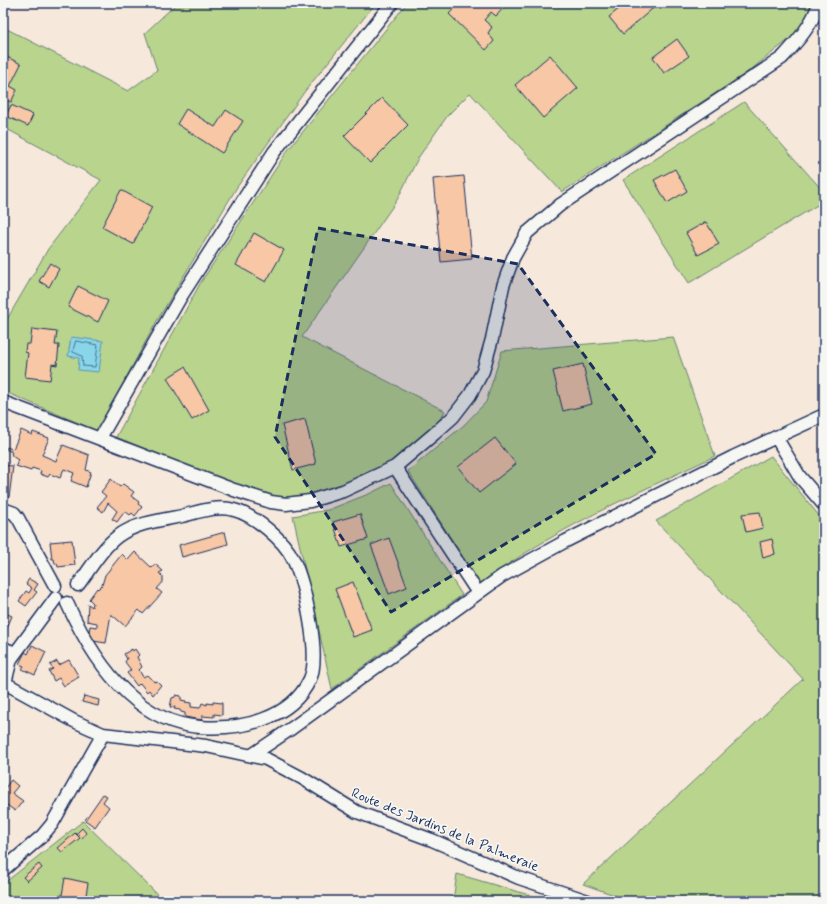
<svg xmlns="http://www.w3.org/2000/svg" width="827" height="904" viewBox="0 0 827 904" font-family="Mynerve,sans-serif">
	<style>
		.green { fill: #b8d48d; stroke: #6a8276 }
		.water { fill: #89d6e8; stroke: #5d93b1 }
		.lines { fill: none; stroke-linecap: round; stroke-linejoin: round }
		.shore { stroke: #477295; stroke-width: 1 }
		.building { fill: #f7c7a6; stroke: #1b2f5e }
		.minor-casing { stroke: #1b2f5e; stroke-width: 15 }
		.minor { stroke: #f6f6f2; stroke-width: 12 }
		.marked { fill: #1b2f5e; fill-opacity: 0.2; stroke: #1b2f5e; stroke-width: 3; stroke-dasharray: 8 5; stroke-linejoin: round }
		.labels { text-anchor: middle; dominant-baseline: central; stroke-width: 3.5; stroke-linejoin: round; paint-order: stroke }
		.street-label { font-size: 14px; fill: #1b2f5e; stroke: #f6f6f2 }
	</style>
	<rect width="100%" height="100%" fill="#f6e8db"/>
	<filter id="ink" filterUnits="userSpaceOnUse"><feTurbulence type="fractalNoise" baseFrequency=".025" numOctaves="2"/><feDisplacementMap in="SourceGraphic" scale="8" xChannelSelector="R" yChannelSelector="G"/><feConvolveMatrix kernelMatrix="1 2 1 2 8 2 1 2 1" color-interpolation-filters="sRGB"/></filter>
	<g filter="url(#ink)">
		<path class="green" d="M177 3H376L305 91 237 187 158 319 97 431 3 391V326L48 249 101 180 3 127V27L128 91 157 70 145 33Z
			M407 3H815L796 34 744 75 562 192 470 93 448 115 418 158 397 200 302 337 445 411 437 424 397 459 361 477 313 497 282 501 235 485 116 437 201 282 288 150Z
			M744 102 824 192V201L689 283 623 180Z
			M673 337 715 456C635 494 552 530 480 584L408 471 464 425 486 402 502 351Z
			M771 456 824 522V901H631L583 884 803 679 656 521Z
			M391 483 462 595 332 689 293 516 328 510 371 493Z
			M83 821 164 901H3V884Z
			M457 874 550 901H447L454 894Z"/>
		<path class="water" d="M71 337 103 341 99 372 78 370 79 358 68 356Z"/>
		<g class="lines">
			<path class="shore" d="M76 341 98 345 95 367 83 366 82 356 73 352Z"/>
		</g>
		<path class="building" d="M459 3H508L496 16 491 12 484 20 492 27 488 33 494 41 486 50 449 14Z
			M626 3H659L623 34 609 17Z
			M677 39 689 56 664 73 653 57Z
			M3 55 21 64 10 86 17 90 11 102 4 99 3 102Z
			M550 55 578 88 543 118 515 85Z
			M382 98 408 125 370 163 344 136Z
			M11 105 33 115 28 126 6 116Z
			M186 109 215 127 226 110 243 121 222 153 177 124Z
			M675 169 687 191 667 203 654 180Z
			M464 176 472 259 441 262 433 179Z
			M121 190 152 207 133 244 102 227Z
			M706 222 719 244 698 255 686 233Z
			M254 233 284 250 266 282 236 265Z
			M50 263 59 269 49 287 39 281Z
			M78 286 108 301 98 322 68 307Z
			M32 329 57 332 55 345H59L57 365 52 364 50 380 25 377 28 353 25 352 26 344H30Z
			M583 364 592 404 563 411 553 371Z
			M185 367 209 410 192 420 167 378Z
			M305 419 316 464 293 470 282 425Z
			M21 430 32 435 33 432 49 438 42 455 56 461 63 445 89 455 86 470 91 472 86 487 71 481 74 473 64 469 60 478 50 474 48 477 40 474 41 471 32 468 31 471 16 466 18 460 12 456 11 451 7 450V447L12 449 14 447Z
			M495 438 516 464 479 493 458 467Z
			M3 465 13 466 9 498 3 497Z
			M111 479 120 487 123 484 134 492 131 496 139 502 138 504 142 507 135 516 132 513 130 515 125 511 117 522 112 519 117 511 108 503 103 512 97 507 106 496 101 492Z
			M760 512 763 528 746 532 742 514Z
			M360 514 368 539 341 547 333 522Z
			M3 526H6L4 545H3Z
			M225 532 228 544 182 557 179 545Z
			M389 538 407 587 389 594 371 545Z
			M772 539 775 554 763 558 760 542Z
			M72 540 75 565 58 567 57 563 55 564 54 559H52L50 542Z
			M135 552 152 568 155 564 163 571 159 573 163 577V582L157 589 162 593 143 614 139 610 125 626 111 614 106 643 93 641V638H88L90 626 97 627V623L87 621 88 604 92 607 93 603 89 599 97 588 98 589 102 585 105 575 122 554 128 560Z
			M29 579 38 584 34 590 37 592 26 606 19 601 26 591 29 593 32 588 26 584Z
			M353 582 372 630 353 637 335 589Z
			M3 612 12 616 7 628 3 626Z
			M32 645 46 652 35 675 22 669 24 666 19 664 25 652 28 654Z
			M132 649 133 651 135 649 139 655 137 657 142 667 139 670 143 677 147 675 151 679H152L154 682 157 681 161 685 153 695 149 690 147 692 140 683 137 686 127 673 131 670 125 662 127 659 124 654Z
			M69 660 79 677 64 686 59 678 54 681 49 671 53 669 50 665 57 661 59 665Z
			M176 695 181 696V700L186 701 185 702 191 703V707L200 708 202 703 207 705V703L213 704V702L222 703V715L214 714V717L202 716V720L185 717V713L181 712 180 710 174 709 175 707H170L172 698 175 697Z
			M84 696 99 700 98 706 82 702Z
			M11 780 18 786 12 793 23 801 15 811 7 805 3 811V787L5 788Z
			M103 794 107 796 103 802 109 807 95 827 85 820Z
			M82 828 86 833 82 838 77 833Z
			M75 833 80 838 62 852 58 848Z
			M39 864 42 868 27 881 23 877Z
			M65 878 88 883 85 901H61Z"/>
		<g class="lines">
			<defs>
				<path id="minor" d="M3 402 234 490 271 502 286 504 310 501 343 491 395 467 434 434 453 417 470 395 483 371 492 339 503 286 513 258 527 233 560 205 782 58C797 42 813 24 819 3
					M776 437 800 477 824 505
					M100 438 180 298 274 152 392 3
					M395 467 478 593
					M3 509 14 513 18 518 55 586
					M67 603C92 658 133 722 200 727 240 730 291 720 310 679 321 655 304 582 293 559 284 540 254 515 234 510 217 505 198 512 182 516 161 520 136 523 118 536 102 548 90 569 78 585
					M3 648 15 653
					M3 682 74 721 103 734 206 746 266 759 302 778 357 812 432 840 519 878 588 901
					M5 683 11 659 56 598
					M252 755 292 728 502 576 566 541 733 457 824 415
					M3 870 42 836 52 824 103 734"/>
			</defs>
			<use href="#minor" class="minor-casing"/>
			<use href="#minor" class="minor"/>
		</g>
	</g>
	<path class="marked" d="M318 228 518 264 656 454 391 612 275 437Z"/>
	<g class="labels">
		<g class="street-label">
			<text transform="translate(445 830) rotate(22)">Route des Jardins de la Palmeraie</text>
		</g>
	</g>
	<rect width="827" height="904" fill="none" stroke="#f6f6f2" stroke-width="16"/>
	<rect x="8" y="8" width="811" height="888" fill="none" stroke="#1b2f5e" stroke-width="1.5" filter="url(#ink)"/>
</svg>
